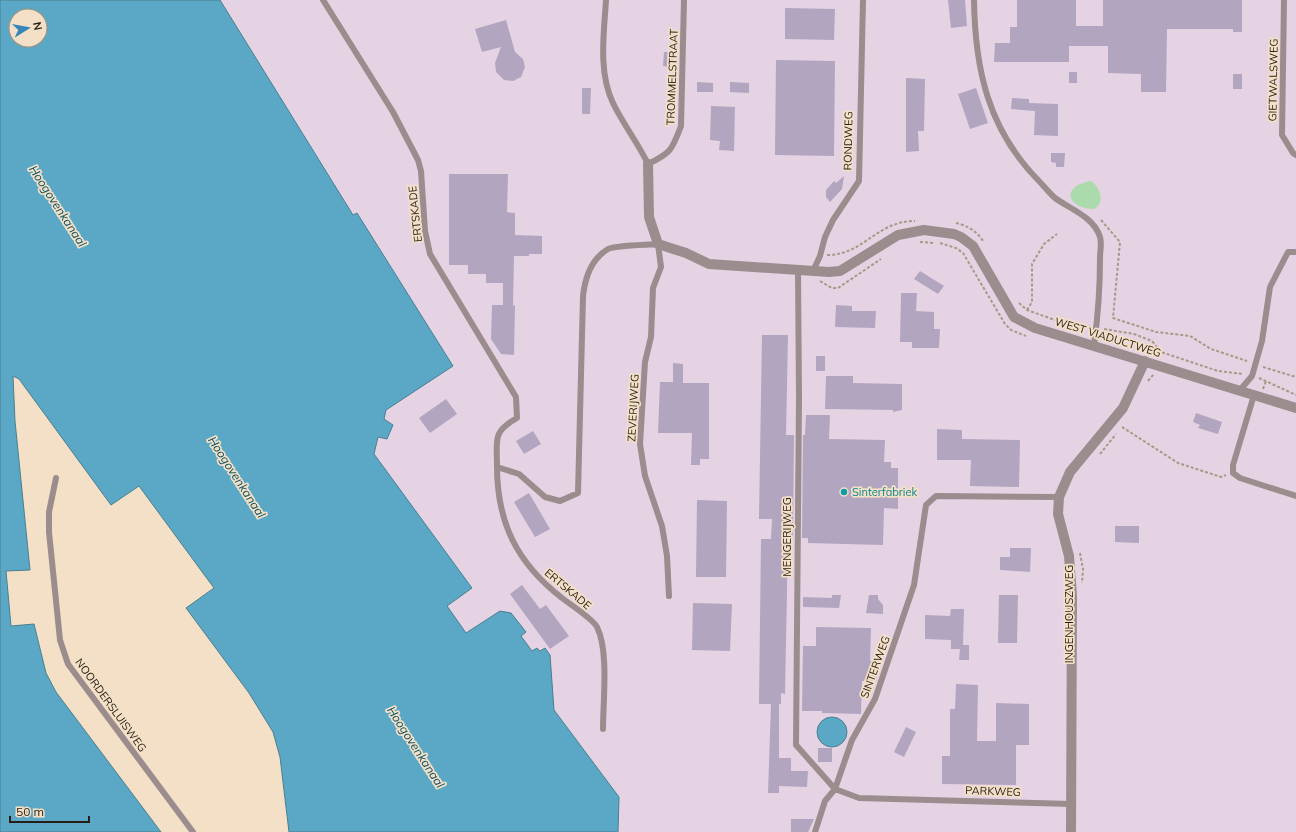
<svg xmlns="http://www.w3.org/2000/svg" width="1296" height="832" viewBox="0 0 1296 832" font-family="Mulish,sans-serif">
	<style>
		.industrial { fill: #e5d3e4 }
		.green { fill: #abdbad }
		.water { fill: #5aa8c5; stroke: #4a7f90; fill-rule: evenodd }
		.building { fill: #b1a5c0 }
		.lines { fill: none; stroke-linecap: round; stroke-linejoin: round }
		.path { stroke: #a89985; stroke-width: 2; stroke-dasharray: 3 2; stroke-linecap: butt }
		.service { stroke: #9b8c8d; stroke-width: 6 }
		.minor { stroke: #9b8c8d; stroke-width: 10 }
		.culture-dot { fill: #0f9aa8; stroke: #f4e0c7; stroke-width: 1.5 }
		.labels { text-anchor: middle; dominant-baseline: central; stroke-width: 3.5; stroke-linejoin: round; paint-order: stroke }
		.street-label { font-size: 11px; fill: #251e14; stroke: #f4e0c7 }
		.culture-label { font-size: 11px; fill: #0d838f; stroke: #f4e0c7; text-anchor: start }
		.water-label { font-size: 12px; font-style: italic; fill: #044c60; stroke: #f4e0c7 }
	</style>
	<rect width="100%" height="100%" fill="#f4e0c7"/>
	<path class="industrial" d="M127 0H1296V832H589L461 655Z"/>
	<path class="green" d="M1091 181C1100 187 1106 203 1094 209 1069 209 1058 187 1091 181Z"/>
	<path class="water" d="M0 0H220L353 215 357 213 453 366 386 410 384 419 393 425 387 439 378 437 374 454 472 588 447 606 466 633 500 611 511 613 526 632 521 636 532 651 537 648 540 651 545 648 550 655 554 710 619 797 618 832H289L280 757 273 732 249 693 186 608 214 588 139 486 111 505 19 379 13 376 15 421 30 570 6 571 11 626 34 624 46 673 56 692 161 832H0ZM16 16H40V40H16Z
		M817 732a15 15 0 1 1 30 0a15 15 0 1 1-30 0Z"/>
	<path class="building" d="M948 0H965L967 26 951 28Z
		M1017 0H1076V26H1103V0H1242V32H1233V29H1167L1166 92H1141V74L1108 73V46H1069V62H994L995 43H1010V27H1017Z
		M785 8 835 9 834 40 785 39Z
		M506 20 515 52 523 59 525 67 521 77 513 81 504 80 496 72 495 63 501 47 482 52 475 29Z
		M664 52H673V67L663 66Z
		M776 60 835 61 834 156 775 155Z
		M1069 72H1077V83H1069Z
		M1233 74H1242V89H1233Z
		M906 78 925 79 924 131H918L919 151 906 152Z
		M697 82 713 83V92H697Z
		M730 82 749 83V93L730 92Z
		M582 88H591L590 114H582Z
		M976 88 988 123 970 129 958 94Z
		M1012 98 1029 99V103L1058 104V136L1034 135 1035 111 1011 109Z
		M711 106 735 107 734 151 719 150 720 141 710 140Z
		M1051 153H1065L1064 167H1056V163L1051 162Z
		M449 174H508L507 212 515 213V235L542 236V254H529V256H514L513 306 515 305 514 355 501 354 491 339 492 305H503V283H486V274H468V265H449Z
		M844 176 842 189 830 202 826 197V190L834 181 836 183Z
		M920 271 944 286 938 294 914 279Z
		M901 293H917L916 311 934 312V329H940L939 348H912V342H900Z
		M836 305 852 306V311H876L875 328 835 327Z
		M762 335H788L786 435H794L793 538H788L785 694 781 693V704H779V758H791V771H808L807 787 779 786V793H768L771 704H759L761 539H771L772 519H759Z
		M816 356H825V371H816Z
		M673 363 683 364V383H709V459H700V465H691L692 433H658L660 382H673Z
		M826 376H853V383L902 384V410L893 412V410L825 409Z
		M446 399 457 414 430 433 419 418Z
		M1196 413 1222 422 1218 434 1198 428 1200 425 1193 422Z
		M806 415H830L829 439 885 440 884 462H891V468H898V509L884 508 883 545 808 543V538H802L803 435H805Z
		M937 429 962 430V439L1020 440 1019 487 970 486 971 460H937Z
		M533 431 541 444 524 454 516 441Z
		M529 493 550 529 535 537 514 502Z
		M697 500 727 501 726 577H696Z
		M1115 526H1139V543L1115 542Z
		M1010 548H1031L1030 572 1000 570V557H1010Z
		M522 585 540 609 546 605 569 636 550 649 510 594Z
		M832 595H841L839 608 803 607V597L832 598Z
		M869 595H878V599L883 605V614L866 613Z
		M999 595H1018L1017 643H998Z
		M693 603 732 604 730 651 692 650Z
		M951 609H964L963 645H969V660H959L960 649H951V640L925 639V615L950 616Z
		M816 627 871 628 870 661H877V680L876 681H862L861 714 822 713V711H802L803 646H816Z
		M956 684 978 685 977 741H996V703L1029 704V745H1016V785L942 784V756H950V709H955Z
		M906 727 916 732 904 757 894 752Z
		M818 748H832V762H818Z
		M791 819H814L808 832H791Z"/>
	<g class="lines">
		<path class="path" d="M1101 220 1120 242 1113 318 1156 332 1190 336 1211 349 1247 361
			M956 223C966 225 977 231 983 241
			M920 242 934 243
			M940 243 956 248 963 253 1005 324 1011 330 1026 336
			M827 255C864 255 876 221 915 221
			M820 281 832 288H838L881 259
			M1019 303 1027 310 1066 324 1090 326
			M1027 310 1032 302V264L1044 244 1057 234
			M1104 329 1134 334 1152 341 1161 352 1218 371 1243 374
			M1263 367 1296 377
			M1259 378 1296 395
			M1148 381 1154 374
			M1263 389 1266 381
			M1122 427 1178 463 1221 477 1226 475
			M1100 454 1116 434
			M1080 553 1083 569 1082 583"/>
		<path class="service" d="M323 0 393 112 418 160 421 171 425 231 430 254 516 397 517 418C492 432 497 440 497 466 497 523 517 563 562 598 571 605 593 619 597 627 609 651 603 701 603 729
			M606 0C604 33 598 72 613 103 623 124 638 143 648 164 671 153 672 150 681 126L684 0
			M974 0C975 69 988 129 1038 180 1044 186 1049 193 1055 198 1070 209 1094 217 1100 237 1102 243 1100 251 1100 258 1100 287 1098 316 1094 345
			M1284 0 1282 135 1293 153 1296 155
			M798 270 799 398 796 745 835 789 825 801 815 832
			M813 271 820 256 825 237 833 220 859 181 863 0
			M1240 390 1252 376 1262 341 1270 287 1288 252H1296
			M1254 395 1233 465V473L1240 478 1296 496
			M497 467 519 474 545 497 560 501 578 493 583 296C585 278 591 259 608 249 615 245 648 245 658 244L661 267 653 288 651 337 645 362 640 444 645 476 662 526 667 556 669 596
			M56 478 49 512V532L60 640 68 664 193 832
			M1059 497 936 496 926 505 914 585 875 699 852 740 835 789 859 798 1071 804"/>
		<path class="minor" d="M648 164 649 217 658 244 686 253 709 264 829 272 840 271 898 235 924 230 954 234 961 237 973 246 1014 317 1035 328 1296 408
			M1071 832 1072 596 1069 556 1058 514 1059 497 1070 472 1123 408 1145 361"/>
	</g>
	<circle class="culture-dot" cx="844" cy="492" r="4"/>
	<g class="labels">
		<g class="street-label">
			<text transform="translate(672 77) rotate(-88)">TROMMELSTRAAT</text>
			<text transform="translate(1273 80) rotate(-89)">GIETWALSWEG</text>
			<text transform="translate(848 141) rotate(-89)">RONDWEG</text>
			<text transform="translate(415 214) rotate(-96)">ERTSKADE</text>
			<text transform="translate(1108 337) rotate(17)">WEST VIADUCTWEG</text>
			<text transform="translate(633 408) rotate(-87)">ZEVERIJWEG</text>
			<text transform="translate(787 537) rotate(-90)">MENGERIJWEG</text>
			<text transform="translate(568 589) rotate(40)">ERTSKADE</text>
			<text transform="translate(1069 614) rotate(-90)">INGENHOUSZWEG</text>
			<text transform="translate(875 667) rotate(-70)">SINTERWEG</text>
			<text transform="translate(111 705) rotate(54)">NOORDERSLUISWEG</text>
			<text transform="translate(993 791) rotate(2)">PARKWEG</text>
		</g>
		<g class="culture-label">
			<text x="852" y="492">Sinterfabriek</text>
		</g>
		<g class="water-label">
			<text transform="translate(58 206) rotate(57)">Hoogovenkanaal</text>
			<text transform="translate(237 477) rotate(57)">Hoogovenkanaal</text>
			<text transform="translate(416 747) rotate(57)">Hoogovenkanaal</text>
		</g>
	</g>
	<g transform="translate(28 28) rotate(79)"><circle r="19" fill="#f4e0c7" stroke="#a1927f"/>
	<path d="M0-3L7 15L0 10L-7 15Z" fill="#3686b7"/>
	<text y="-6" font-size="11" font-weight="bold" text-anchor="middle" fill="#251e14">N</text>
	</g>
	<path d="M10 816v6h79v-6" fill="none" stroke="#251e14" stroke-width="2"/>
	<text x="16" y="816" font-size="12" fill="#251e14" stroke="#f4e0c7" stroke-width="3" paint-order="stroke">50 m</text>
</svg>
